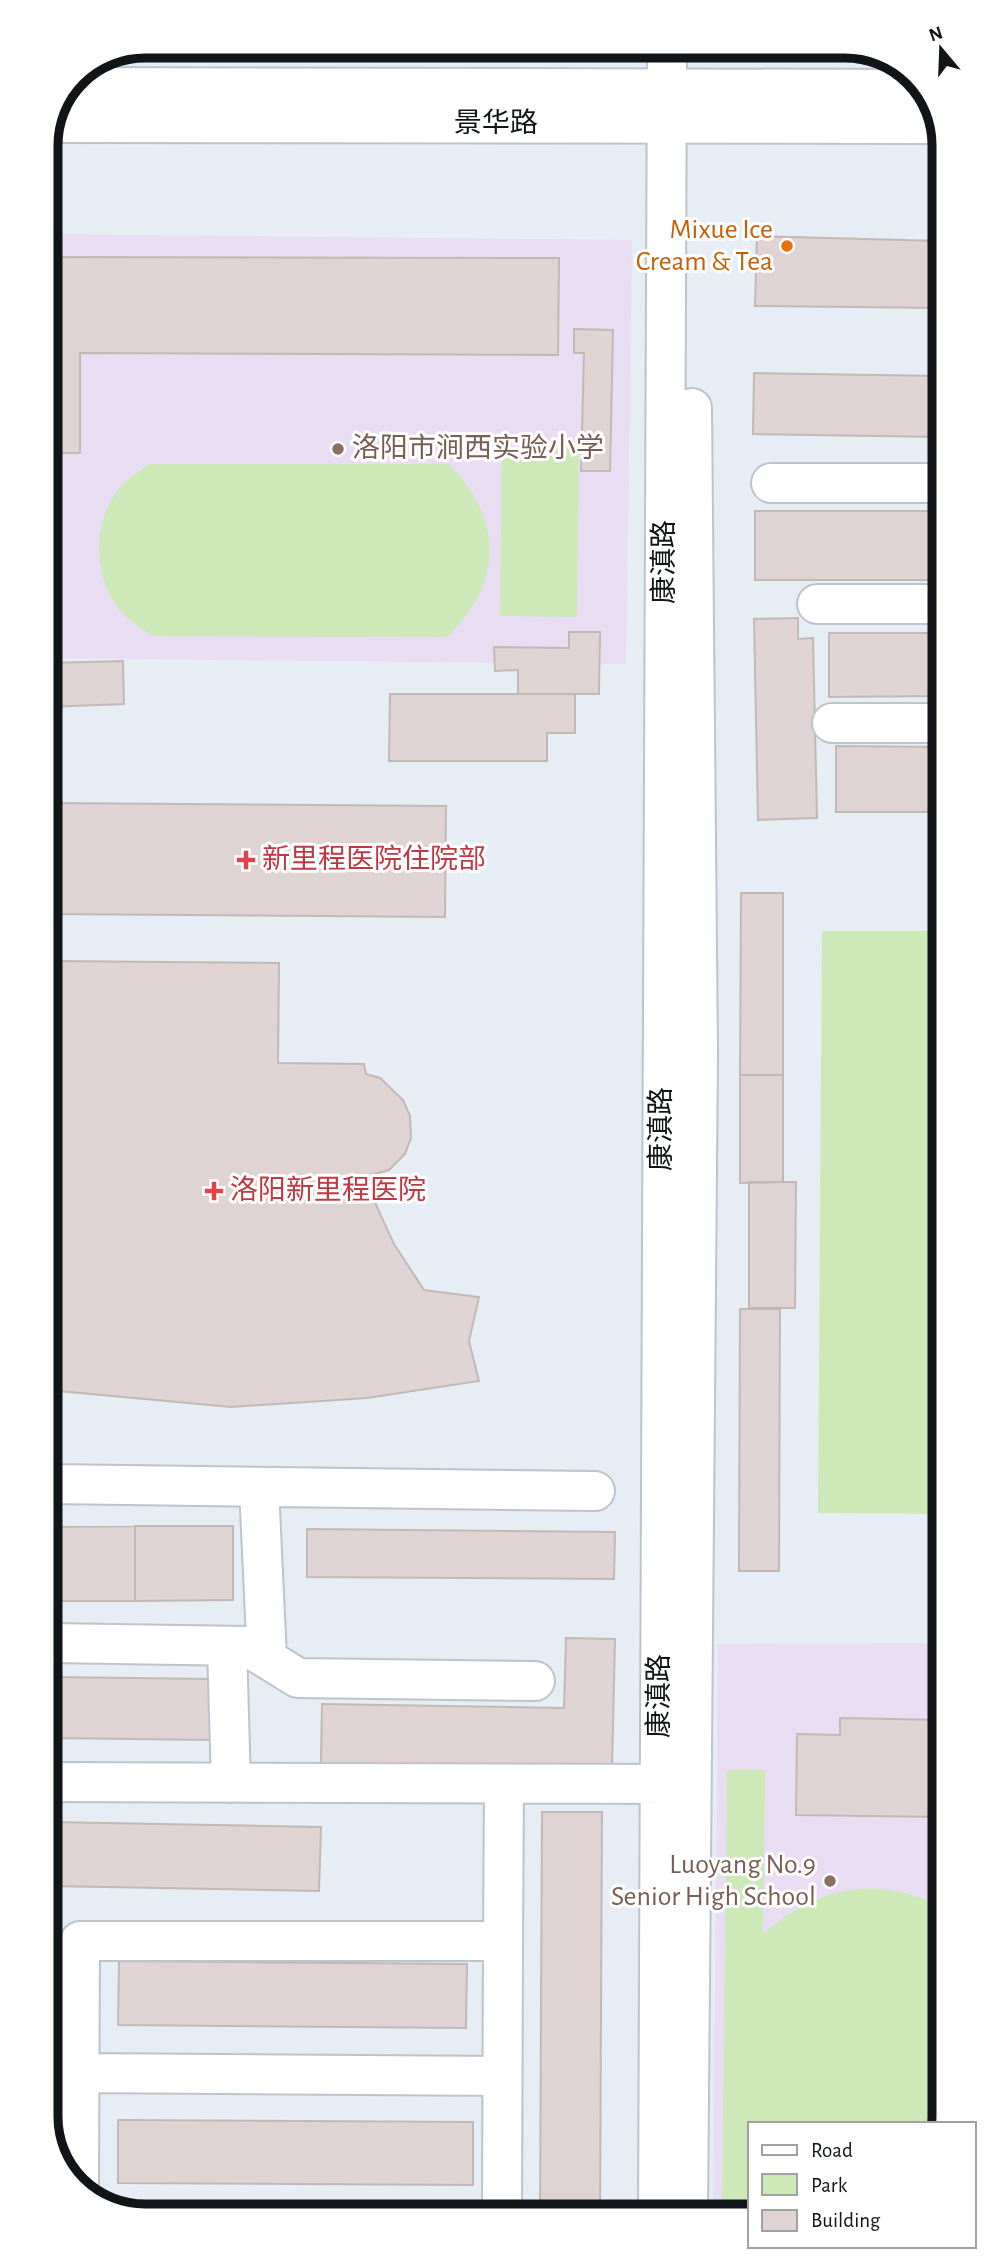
<svg xmlns="http://www.w3.org/2000/svg" width="990" height="2262" viewBox="0 0 990 2262" font-family="'Alegreya Sans','Noto Sans SC',sans-serif">
	<style>
		.education { fill: #e8ddf2 }
		.green { fill: #cde9b8 }
		.building { fill: #dfd4d3; stroke: #c2b8b6; stroke-width: 2 }
		.lines { fill: none; stroke-linecap: round; stroke-linejoin: round }
		.minor-casing { stroke: #bdc4cb; stroke-width: 42 }
		.major-casing { stroke: #bdc4cb; stroke-width: 42 }
		.minor { stroke: #fff; stroke-width: 38 }
		.major { stroke: #fff; stroke-width: 38 }
		.food-dot { fill: #e8710a; stroke: #fff; stroke-width: 2.5 }
		.education-dot { fill: #8d6e63; stroke: #fff; stroke-width: 2.5 }
		.health-dot { fill: #e0444e; stroke: #fff; stroke-width: 2.5 }
		.labels { text-anchor: middle; dominant-baseline: central; stroke-width: 6; stroke-linejoin: round; paint-order: stroke }
		.street-label { font-size: 28px; fill: #121517; stroke: #fff }
		.food-label { font-size: 28px; fill: #c56008; stroke: #fff; text-anchor: end }
		.education-label { font-size: 28px; fill: #785e54; stroke: #fff; text-anchor: start }
		.health-label { font-size: 28px; fill: #be3a42; stroke: #fff; text-anchor: start }
		.rim { fill: none; stroke: #121517; stroke-width: 9 }
	</style>
	<rect width="100%" height="100%" fill="#e6edf4"/>
	<path class="education" d="M46 234 632 240 626 664 47 658Z
		M943 1643 942 2124H750V2212H713L718 1644Z"/>
	<path class="green" d="M502 449H579L577 617 500 616Z
		M149 464H449C503 520 504 582 447 637L153 636C139 627 125 618 116 605 92 570 93 516 123 484 130 477 141 471 149 464Z
		M822 931H941L943 1514 818 1513Z
		M727 1770H765L763 1934C819 1886 877 1874 944 1908L942 2124H750V2212H722Z"/>
	<path class="building" d="M757 236 940 241V308L755 306Z
		M46 257 559 258 558 355 80 353V453H46Z
		M574 329 613 330 610 471H581L584 353H574Z
		M754 373 940 376V437L753 434Z
		M755 511H940L941 580H755Z
		M798 618V639L813 638 817 818 758 820 754 619Z
		M569 632H600L599 694H518V670L495 671 494 647 569 648Z
		M829 633H941V696L829 697Z
		M123 661 124 704 47 707V663Z
		M390 694H575V733H547V761H389Z
		M836 746 941 747V812H836Z
		M47 803 446 806 445 917 48 914Z
		M741 893H783V1075H740Z
		M52 961 279 963 278 1063 364 1064 366 1074 380 1078 403 1100 410 1116 411 1138 405 1154 389 1170 368 1176 376 1205 394 1244 424 1290 479 1297 469 1341 479 1381 367 1398 231 1407 59 1391Z
		M740 1075H783V1182L740 1183Z
		M749 1182H796L795 1308H749Z
		M740 1309H780L779 1571H739Z
		M135 1526H233V1600L135 1601Z
		M135 1526V1601H49V1527Z
		M307 1529 615 1532 614 1579 307 1577Z
		M566 1638 615 1639 612 1768 321 1763 322 1704 564 1708Z
		M50 1677 214 1679 212 1740 50 1738Z
		M840 1718 943 1720 944 1817 796 1815 797 1734 840 1735Z
		M542 1812H602L600 2213 540 2214Z
		M50 1822 321 1827 319 1891 50 1886Z
		M119 1961 467 1964 466 2028 118 2025Z
		M118 2120 473 2122V2185L118 2183Z"/>
	<g class="lines">
		<defs>
			<path id="minor" d="M771 483H940
				M817 604H941
				M832 723H941
				M49 1484 595 1491
				M259 1487 267 1659
				M49 1643 246 1646 298 1678 535 1681
				M227 1646 231 1783
				M50 1782 685 1784
				M503 1941 504 1784
				M80 2073 502 2076
				M79 2189 80 1941H503L502 2214
				M658 2213 667 46
				M688 2213 698 1054 692 408"/>
			<path id="major" d="M69 87 922 89
				M53 123 939 124"/>
		</defs>
		<use href="#minor" class="minor-casing"/>
		<use href="#major" class="major-casing"/>
		<use href="#minor" class="minor"/>
		<use href="#major" class="major"/>
	</g>
	<circle class="food-dot" cx="787" cy="246" r="7"/>
	<g class="education-dot">
		<circle cx="338" cy="449" r="7"/>
		<circle cx="830" cy="1881" r="7"/>
	</g>
	<g class="health-dot">
		<path d="M242.5 849.5h7v7h7v7h-7v7h-7v-7h-7v-7h7z"/>
		<path d="M210.5 1180.5h7v7h7v7h-7v7h-7v-7h-7v-7h7z"/>
	</g>
	<g class="labels">
		<g class="street-label">
			<text x="496" y="124">景华路</text>
			<text transform="translate(665 562) rotate(-90)">康滇路</text>
			<text transform="translate(662 1129) rotate(-90)">康滇路</text>
			<text transform="translate(660 1696) rotate(-90)">康滇路</text>
		</g>
		<g class="food-label">
			<text x="773" y="230">Mixue Ice<tspan x="773" dy="32">Cream &amp; Tea</tspan></text>
		</g>
		<g class="education-label">
			<text x="352" y="449">洛阳市涧西实验小学</text>
			<text x="816" y="1865" text-anchor="end">Luoyang No.9<tspan x="816" dy="32">Senior High School</tspan></text>
		</g>
		<g class="health-label">
			<text x="262" y="860">新里程医院住院部</text>
			<text x="230" y="1191">洛阳新里程医院</text>
		</g>
	</g>
	<path d="M0 0H990V2262H0ZM145 58H845A87 87 0 0 1 932 145V2117A87 87 0 0 1 845 2204H145A87 87 0 0 1 58 2117V145A87 87 0 0 1 145 58Z" fill="#fff" fill-rule="evenodd"/>
	<path class="rim" d="M145 58H845A87 87 0 0 1 932 145V2117A87 87 0 0 1 845 2204H145A87 87 0 0 1 58 2117V145A87 87 0 0 1 145 58Z"/>
	<rect x="748" y="2122" width="228" height="126" fill="#ffffff" stroke="#a0a1a2" stroke-width="2"/>
	<rect x="762" y="2145" width="35" height="10" fill="#ffffff" stroke="#a0a1a2" stroke-width="2"/>
	<text x="811" y="2157" font-size="21" fill="#121517">Road</text>
	<rect x="762" y="2174" width="35" height="21" fill="#cde9b8" stroke="#a0a1a2" stroke-width="2"/>
	<text x="811" y="2192" font-size="21" fill="#121517">Park</text>
	<rect x="762" y="2210" width="35" height="21" fill="#dfd4d3" stroke="#a0a1a2" stroke-width="2"/>
	<text x="811" y="2227" font-size="21" fill="#121517">Building</text>
	<g transform="translate(941 49) rotate(341)" stroke="#ffffff" stroke-width="5" paint-order="stroke">
	<path d="M0-5L12 26L0 18L-12 26Z" fill="#121517"/>
	<text y="-10" font-size="19" font-weight="bold" text-anchor="middle" fill="#121517">N</text>
	</g>
</svg>
